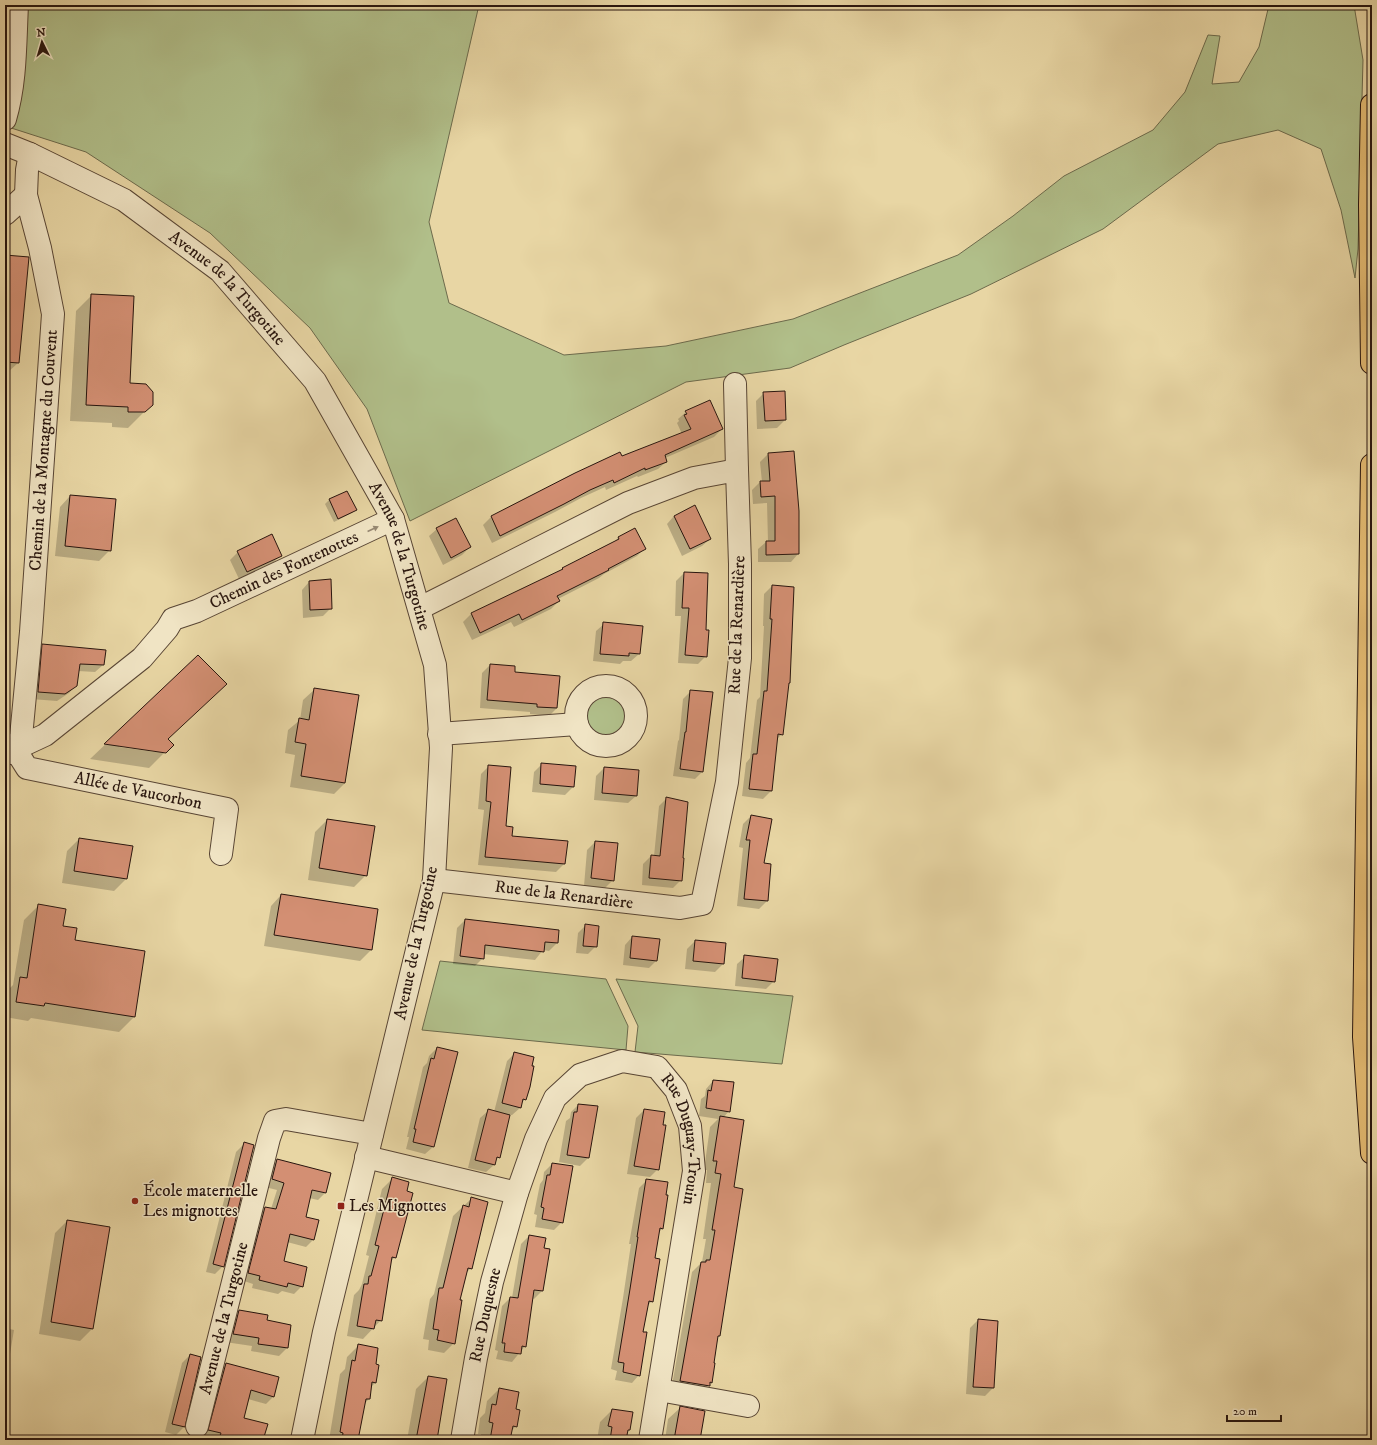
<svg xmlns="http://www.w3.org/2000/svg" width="1377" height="1445" viewBox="0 0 1377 1445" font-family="'IM FELL DW Pica',serif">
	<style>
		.green { fill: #b1bf8a; stroke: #6c6a4c }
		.shadow { fill: #0003; fill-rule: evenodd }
		.building { fill: #d38f73; stroke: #28150e }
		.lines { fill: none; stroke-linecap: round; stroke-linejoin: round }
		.minor-casing { stroke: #584534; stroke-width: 24 }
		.major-casing { stroke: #28150e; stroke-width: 24 }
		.minor { stroke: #f0e4c4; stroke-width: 22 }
		.major { stroke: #e4bb72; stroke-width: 22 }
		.oneway { fill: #968772 }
		.poi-dot { fill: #8f2418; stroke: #f0e4c4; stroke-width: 1.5 }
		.labels { text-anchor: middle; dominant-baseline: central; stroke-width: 3; stroke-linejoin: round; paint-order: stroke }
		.street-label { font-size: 17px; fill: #28150e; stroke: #f0e4c4 }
		.poi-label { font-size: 17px; fill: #28150e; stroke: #f0e4c4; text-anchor: start }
	</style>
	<rect width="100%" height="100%" fill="#e8d6a4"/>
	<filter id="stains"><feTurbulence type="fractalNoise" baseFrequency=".005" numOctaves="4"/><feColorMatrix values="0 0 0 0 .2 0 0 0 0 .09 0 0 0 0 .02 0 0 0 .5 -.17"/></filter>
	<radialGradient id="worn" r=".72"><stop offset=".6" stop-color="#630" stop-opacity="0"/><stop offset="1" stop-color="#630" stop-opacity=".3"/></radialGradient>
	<path class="green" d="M5 5H479L429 222 449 303 564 355 666 346 793 319 958 255 1013 216 1064 176 1153 130 1185 92 1208 35 1220 36 1212 84 1239 82 1259 47 1269 5H1354L1363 60 1358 249 1355 278 1341 210 1321 149 1278 130 1218 144 1103 229 971 294 844 345 790 368 686 382 410 521 367 409 310 328 210 233 86 152 5 126Z
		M585 715a22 22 0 1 1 44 0a22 22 0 1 1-44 0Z
		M440 961 606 979 628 1026 626 1050 422 1030Z
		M616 979 793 996 782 1064 635 1052 638 1026Z"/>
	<path class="shadow" d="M5 256 18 363 7 373 5 398Z
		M92 295 129 384 152 404 128 428 112 427V423L70 421 76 311Z
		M764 393 785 420 777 428 757 429 756 401Z
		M686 412 722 429 714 437 665 458 666 462 658 469 638 477 637 476 606 490 605 487 581 498 555 512 492 543 483 525 491 517 575 474 622 457 682 434 677 423 679 421 678 419Z
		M768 454 798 554 791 562H758V549L766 542H768L767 503 753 504 752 490 760 482H762L760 462Z
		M346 492 355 510 352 513 334 522 325 504 329 500Z
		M70 496 110 550 99 561 55 556 60 507Z
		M674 516 710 539 702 546 682 556 667 524Z
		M437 529 470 547 462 555 443 565 429 536Z
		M635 530 645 548 637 556 604 574 599 578 558 599 559 601 551 609 514 627 511 622 472 640 463 622 471 614 559 572 563 568 613 543 618 538Z
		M238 552 280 556 272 564 239 579 230 560Z
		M684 573 705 631 706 656 698 664 678 663 681 616H675L676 581Z
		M309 582 331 608 323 616 303 618 302 590Z
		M772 586 787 684 782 734 776 740 771 791 763 799 742 796 746 763 750 758 757 700 760 697 764 626H763L764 594Z
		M604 624 639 654 631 661H623L620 664 593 661 596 631Z
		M43 645 103 665 95 672 78 671 76 685 69 693 57 701 31 699 35 653Z
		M198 656 167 740 172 745 149 768 90 759ZM119 745 158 751 156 752 119 747Z
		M490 665 514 673 557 708 549 716 530 714V712L480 708 482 673Z
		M315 689 345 783 334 794 290 787 295 755 285 753 288 730 300 720 303 700Z
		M691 691 703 771 695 779 673 776 678 741 679 740 683 699Z
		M542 764 573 787 565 795 532 792 534 772Z
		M489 766 505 827 511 836 564 864 556 872 478 865 484 810 478 809 481 774Z
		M604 768 636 796 628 803 594 800 596 776Z
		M667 798 681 859V880L673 888 642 885 643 864 651 856H654L659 806Z
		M751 816 767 901 759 909 737 906 743 848 739 847 743 824Z
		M327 820 366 875 354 887 308 880 315 832Z
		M79 839 126 879 114 891 62 883 67 851Z
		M595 842 613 880 605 888 584 886 587 850Z
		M281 895 377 910 371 950 360 961 264 946 271 906Z
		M39 905 62 927 134 1017 119 1032 31 1018 28 1021 5 1017V993L13 985 24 920Z
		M465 920 558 931 557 943 549 951 543 950 535 960 483 954V958L475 966 453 964 457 928Z
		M586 925 596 946 588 954 576 953 578 933Z
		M632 937 657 960 649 968 623 965 625 945Z
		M695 941 725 944 723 964 715 972 685 969 687 949Z
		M745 957 774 981 766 989 735 986 737 964Z
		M437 1048 433 1147 425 1154 406 1149 409 1137H407L423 1067 427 1063 429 1056Z
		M515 1053 525 1099 521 1104 520 1108 512 1115H509L499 1157 494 1161V1165L486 1172 468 1168 480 1118 488 1111 494 1112 507 1061Z
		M713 1081 729 1111 723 1118 733 1188 719 1336 716 1338 711 1382 699 1396 671 1391 692 1272 702 1262 706 1239H703L711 1183H706L707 1170H704L710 1127 718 1119 699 1116 701 1099 705 1096 706 1089Z
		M578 1105 597 1107 588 1158 580 1166 559 1162 566 1121 570 1118 571 1112Z
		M644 1110 658 1169 650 1177 627 1174 636 1118Z
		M244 1144 223 1266 215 1274 206 1272 236 1152Z
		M277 1161 325 1193 318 1200 309 1198 305 1218 314 1239 306 1247 287 1242 283 1262 302 1286 294 1294 282 1291 278 1294 252 1288 253 1284 241 1280 257 1215 265 1208 271 1209 277 1190 265 1187 269 1168Z
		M552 1164 562 1222 554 1230 535 1227 537 1215 534 1214 540 1184 543 1180 544 1172Z
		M392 1179 395 1257 390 1262 381 1320 363 1339 347 1336 354 1295 359 1290 362 1284 369 1256 366 1255 382 1189Z
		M646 1181 664 1196H667L662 1229 658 1233 653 1259 652 1301 647 1306 642 1332 639 1375 632 1383 615 1380 617 1371 611 1369 623 1298 631 1244H629L639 1188Z
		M471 1199V1268L465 1274 459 1301 454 1343 444 1353 428 1350 429 1340 423 1339 430 1299 434 1294 453 1216Z
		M67 1221 92 1329 80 1341 39 1334 55 1233Z
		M529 1236 543 1249 542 1291 534 1299 532 1298 525 1346 512 1362 496 1359 498 1351 495 1350 502 1306 510 1298H512L521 1244Z
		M239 1311 266 1321 290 1325 287 1348 279 1356 251 1351 252 1346 225 1342 231 1319Z
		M978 1320 993 1388 985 1396 966 1394 970 1328Z
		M5 1328 14 1330 9 1360 5 1364Z
		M359 1345 374 1365 375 1383 371 1387 369 1399 364 1404 358 1436 362 1437V1440H329L340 1374 345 1369 347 1357Z
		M190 1355 184 1427 176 1435 165 1432 182 1363Z
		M226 1364 274 1396 266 1404 248 1399 243 1419 262 1440H211L201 1438 218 1372Z
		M428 1377 436 1440H407L416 1389Z
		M499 1389 515 1409 516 1426 511 1431 509 1440H480L481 1434H478L480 1418 485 1413 487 1401Z
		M680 1408 699 1440H665L668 1419Z
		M612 1410 631 1413 627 1440H597L600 1422Z"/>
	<path class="building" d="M5 255 29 257 19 363 5 362Z
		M91 294 134 296 130 383 146 384 153 392V405L145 412H128V407L86 405Z
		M785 391 786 420 765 421 763 392Z
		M710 400 723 429 665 455 667 462 645 470V468L614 483 613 480 590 490 564 504 500 536 491 516 575 473 620 452 622 456 691 429 684 415 687 414 685 411Z
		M794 451 799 511V554L766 555V541H775V496L761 497 760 481H770L768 453Z
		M347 491 357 510 338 519 329 499Z
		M70 495 116 499 111 551 65 546Z
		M695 505 711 539 690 549 674 516Z
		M456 518 471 547 451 558 436 528Z
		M635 528 646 549 608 569 609 570 557 596 560 601 522 620 519 614 480 633 471 613 563 569 562 568 619 539 618 537Z
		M272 534 282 556 247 572 237 551Z
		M684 572 708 573 706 630H709L707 657 685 655 689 608H682Z
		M331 579 332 609 310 610 309 581Z
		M772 585 794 587 790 683H789L783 735 778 734 772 791 749 789 753 754H757L764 691H767L772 619H770Z
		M603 622 643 626 640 654 629 653V656L600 654Z
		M42 644 106 650 104 665 80 664 77 686 65 694 38 692Z
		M198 655 227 684 168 739 174 745 166 753 104 744Z
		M490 664 515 666V672L560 676 557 708 537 707V704L487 700Z
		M314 688 359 695 345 783 301 776 306 744 295 742 299 718 309 720Z
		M690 690 713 692 703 772 680 769 685 732H686Z
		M541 763 576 766 574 787 540 784Z
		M488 765 511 767 506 826 513 827 512 836 568 841 565 864 485 857 491 802 486 801Z
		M604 767 639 770 637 796 602 793Z
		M666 797 688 802 683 858H684L682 881 649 878 651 855 660 856Z
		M751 815 772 819 764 863 771 864 768 901 744 899 750 840H746Z
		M327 819 375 826 367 876 319 868Z
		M79 838 133 846 127 879 74 871Z
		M595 841 618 843 614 881 591 878Z
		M281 894 378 909 372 950 274 935Z
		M38 904 66 909 63 926 77 928 75 940 145 951 135 1017 45 1003 44 1006 16 1002 20 977 27 978Z
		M465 919 559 930 558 943 545 942 544 952 485 945 484 959 460 956Z
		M585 924 599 926 597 947 583 946Z
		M632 936 660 939 657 961 630 958Z
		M695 940 726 943 724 964 693 961Z
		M744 955 778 959 775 982 742 978Z
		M437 1047 458 1052 434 1147 413 1142 416 1129H414L431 1058 434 1059Z
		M514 1052 534 1057 532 1066H534L530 1087 526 1100 523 1099 521 1108 502 1103Z
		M713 1080 734 1082 730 1112 706 1108 708 1090 711 1091Z
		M578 1104 598 1106 589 1158 567 1155 574 1112H577Z
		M488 1109 510 1115 500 1158 497 1157 495 1165 475 1160Z
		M644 1109 665 1112 663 1125H666L659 1170 634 1166Z
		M720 1116 744 1120 734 1187 743 1189 720 1336H718L714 1363H715L712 1383 710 1382V1386L680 1381 701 1262H706V1260H710L715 1230H712L721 1174 715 1173 717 1161H713Z
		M244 1142 254 1145 224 1267 213 1264Z
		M277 1159 331 1173 326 1193 312 1190 306 1217 319 1220 314 1240 290 1234 284 1261 307 1267 303 1287 288 1283 287 1287 259 1280 260 1276 248 1273 265 1207 276 1209 284 1183 272 1179Z
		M552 1163 573 1166 563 1223 542 1219 544 1208 541 1207 547 1175H550Z
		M392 1177 409 1182 407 1191 413 1193 396 1258 392 1257 382 1321 376 1320 374 1329 357 1326 364 1284H368L369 1276H371L379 1246 375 1245Z
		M646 1179 668 1182 666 1195H668L663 1229 660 1228 655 1258 660 1259 653 1302 649 1301 643 1332H647L640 1376 623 1372 624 1363 618 1362 630 1289 638 1237H637Z
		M471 1197 488 1202 472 1269 468 1268 460 1300H462L455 1344 437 1340 439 1330 433 1329 439 1288H443L463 1205 469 1207Z
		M67 1220 110 1227 93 1329 51 1322Z
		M529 1235 546 1238 544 1248 550 1249 543 1291 534 1290 526 1347 522 1346 521 1354 504 1352 505 1343H502L510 1297 518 1298Z
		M239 1310 268 1315 267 1320 291 1325 288 1348 258 1344 259 1338 233 1334Z
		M978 1319 998 1321 994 1388 973 1387Z
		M358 1344 378 1348 376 1364 379 1365 376 1383 372 1382 370 1399H366L358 1440H342L343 1433 340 1432 352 1360 355 1361Z
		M190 1354 201 1357 185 1427 172 1424Z
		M226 1363 279 1377 274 1397 251 1390 244 1418 268 1424 263 1440H229L219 1438 221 1433 208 1430Z
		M428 1376 447 1379 437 1440H416Z
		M499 1388 519 1392 516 1409 520 1410 517 1427 513 1426 510 1440H490L493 1423 489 1422 492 1404 496 1405Z
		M680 1406 705 1411 700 1440H674Z
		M612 1409 633 1412 630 1430H628L626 1440H610L612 1427 608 1426Z"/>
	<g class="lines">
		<defs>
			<g id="minor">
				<path d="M5 119C16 82 15 43 17 5"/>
				<path id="s1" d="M5 144 30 154 124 200 220 271 315 381 393 519 435 665 441 748 434 880 324 1332 302 1440"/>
				<path d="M5 214 26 195"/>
				<path d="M735 384 737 470"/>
				<path d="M420 608 628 503 694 478 737 470 740 564V658L727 782 702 904 680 908 434 880"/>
				<circle cx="606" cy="716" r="30"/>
				<path d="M439 734 577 724"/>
				<path id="s2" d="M15 749 21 737 31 632 53 314 40 248 26 195 27 170 30 154"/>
				<path id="s3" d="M15 749 27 768 227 809 221 854"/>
				<path id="s4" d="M11 753 15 749 45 735 142 658 167 629 173 619 197 611 393 519"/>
				<path d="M366 1157 517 1193"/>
				<path d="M659 1390 748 1406"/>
				<path id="s5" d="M197 1426 269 1138 275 1121 286 1119 372 1134"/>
				<path id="s6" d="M462 1440 476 1358 492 1282 517 1193 536 1139 555 1098 580 1075 622 1061 657 1067 676 1090 690 1126 694 1171 650 1440"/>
			</g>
			<path id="major" d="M1372 105 1370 205 1372 363
				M1372 465 1364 1037 1372 1153"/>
		</defs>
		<use href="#minor" class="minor-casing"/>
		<use href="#major" class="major-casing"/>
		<use href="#minor" class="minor"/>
		<use href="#major" class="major"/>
	</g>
	<defs><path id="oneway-solid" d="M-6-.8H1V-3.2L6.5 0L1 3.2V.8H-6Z"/></defs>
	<use class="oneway" href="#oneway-solid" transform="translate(373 529) rotate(-25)"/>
	<g class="poi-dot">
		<circle cx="135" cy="1201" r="4"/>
		<rect x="337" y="1202" width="8" height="8" rx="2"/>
	</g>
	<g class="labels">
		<g class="street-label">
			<text stroke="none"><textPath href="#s1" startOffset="268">Avenue de la Turgotine</textPath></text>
			<text stroke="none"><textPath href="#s2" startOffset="301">Chemin de la Montagne du Couvent</textPath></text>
			<text stroke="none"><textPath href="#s1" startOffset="592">Avenue de la Turgotine</textPath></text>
			<text stroke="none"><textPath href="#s4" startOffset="334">Chemin des Fontenottes</textPath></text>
			<text transform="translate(737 625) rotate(-88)">Rue de la Renardière</text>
			<text stroke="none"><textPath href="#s3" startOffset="136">Allée de Vaucorbon</textPath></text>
			<text transform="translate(564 895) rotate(7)">Rue de la Renardière</text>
			<text transform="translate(416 943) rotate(-78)">Avenue de la Turgotine</text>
			<text stroke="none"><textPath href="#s6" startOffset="549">Rue Duguay-Trouin</textPath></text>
			<text stroke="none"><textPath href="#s6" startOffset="127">Rue Duquesne</textPath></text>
			<text stroke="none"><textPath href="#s5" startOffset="111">Avenue de la Turgotine</textPath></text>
		</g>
		<g class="poi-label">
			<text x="143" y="1191">École maternelle<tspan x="143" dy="20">Les mignottes</tspan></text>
			<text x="349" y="1206">Les Mignottes</text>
		</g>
	</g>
	<rect width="1377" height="1445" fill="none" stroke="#e8d6a4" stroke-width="20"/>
	<rect x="6" y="6" width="1365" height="1433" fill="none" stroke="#28150e" stroke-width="2"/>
	<rect x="10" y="10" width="1357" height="1425" fill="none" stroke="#28150e"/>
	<g transform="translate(42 42) rotate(355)" stroke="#f0e4c4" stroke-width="3" paint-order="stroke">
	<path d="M0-3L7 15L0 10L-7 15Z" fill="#28150e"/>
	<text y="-6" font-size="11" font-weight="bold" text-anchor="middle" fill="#28150e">N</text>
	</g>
	<path d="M1227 1415v6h54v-6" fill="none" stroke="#28150e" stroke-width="2"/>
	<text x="1233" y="1415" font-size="12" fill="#28150e" stroke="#f0e4c4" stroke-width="3" paint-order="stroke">20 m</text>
	<rect width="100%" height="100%" filter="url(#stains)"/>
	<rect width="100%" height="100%" fill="url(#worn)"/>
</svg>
